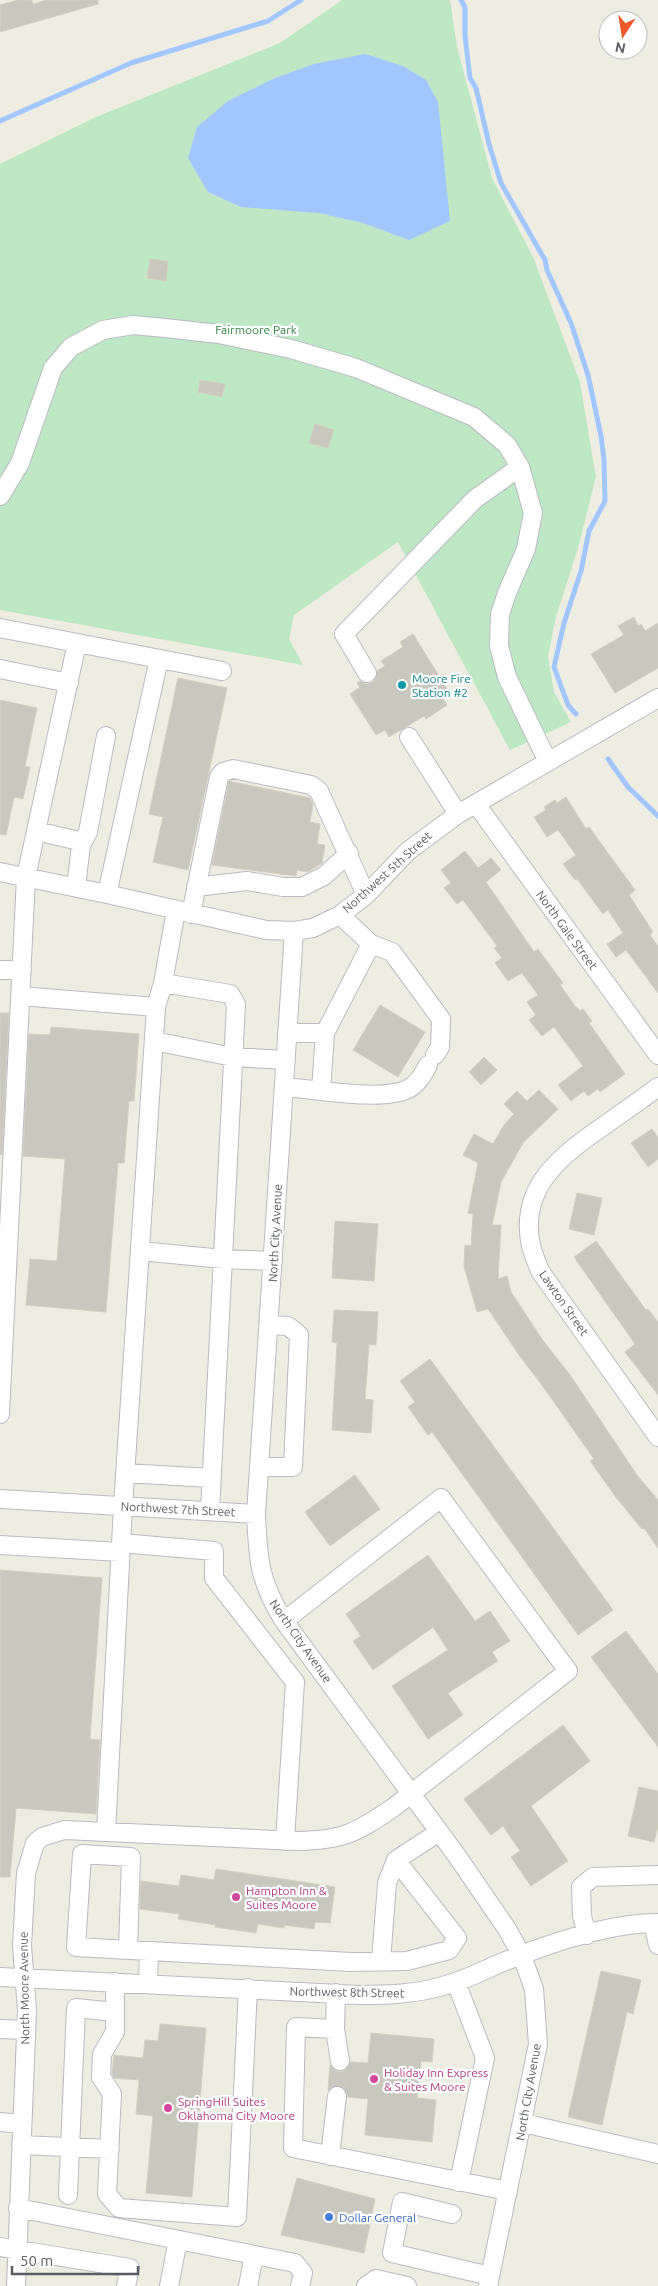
<svg xmlns="http://www.w3.org/2000/svg" width="658" height="2286" viewBox="0 0 658 2286" font-family="Ubuntu,sans-serif">
	<style>
		.green { fill: #bee7c5 }
		.water { fill: #a2c6ff }
		.lines { fill: none; stroke-linecap: round; stroke-linejoin: round }
		.stream { stroke: #a2c6ff; stroke-width: 5 }
		.building { fill: #c9c8bf; stroke: #d3d0c1 }
		.minor-tunnel { stroke: #c9c9c2; stroke-width: 18; stroke-dasharray: 18 9; stroke-linecap: butt }
		.minor-casing { stroke: #babbc2; stroke-width: 20 }
		.minor { stroke: #fff; stroke-width: 18 }
		.culture-dot { fill: #0f9aa8; stroke: #fff; stroke-width: 2 }
		.hotel-dot { fill: #d1479c; stroke: #fff; stroke-width: 2 }
		.shop-dot { fill: #3f7fe0; stroke: #fff; stroke-width: 2 }
		.labels { text-anchor: middle; dominant-baseline: central; stroke-width: 4.5; stroke-linejoin: round; paint-order: stroke }
		.park-label { font-size: 12px; fill: #328443; stroke: #fff }
		.culture-label { font-size: 12px; fill: #0d838f; stroke: #fff; text-anchor: start }
		.street-label { font-size: 12px; fill: #5b5d64; stroke: #fff }
		.hotel-label { font-size: 12px; fill: #b23c85; stroke: #fff; text-anchor: start }
		.shop-label { font-size: 12px; fill: #366cbe; stroke: #fff; text-anchor: start }
	</style>
	<rect width="100%" height="100%" fill="#eeede2"/>
	<path class="green" d="M342 0H450L457 47 492 178 533 257 580 382 596 477 578 548 556 617 548 657 554 692 571 722 510 750 398 542 294 615 289 639 303 665 0 610V164L96 117 280 43Z"/>
	<path class="water" d="M365 54 403 66 426 80 438 102 450 221 409 240 363 223 319 213 241 207 208 192 188 158 197 127 228 101 275 78 314 64Z"/>
	<g class="lines">
		<path class="stream" d="M461 0 465 7V36L470 78 476 88 489 144 501 183 545 260 547 270 571 323 588 375 601 436 604 460 605 501 589 531 581 571 564 623 554 667 568 705 576 714
			M0 121 131 63 268 21 301 0
			M608 759 628 787 658 816"/>
	</g>
	<path class="building" d="M18 0H32L33 4 47 0H98V4L0 32V5Z
		M150 259 168 261 166 281 147 278Z
		M200 380 225 384 222 397 198 392Z
		M315 424 334 430 328 448 309 443Z
		M634 617 638 626 641 624 645 631 658 623V668L615 693 591 654 624 635 618 626Z
		M413 634 449 692 442 697 447 705 426 719 424 716 389 737 385 730 376 735 350 694 360 687 357 683 360 681 367 684 373 682 376 678 377 671 385 666 381 661 403 647 400 642Z
		M178 678 227 688 188 870 153 862 163 817 149 814Z
		M0 700 37 708 25 766 30 767 23 799 14 797 6 835 0 834Z
		M229 781 310 798 313 804 310 822 320 824 317 844 325 845 322 863 308 872 297 870 296 876 212 865Z
		M566 797 586 829 589 827 635 890 629 895 653 932 650 935 658 946V993L626 950 616 957 607 944 623 933 608 910 603 914 577 879 575 880 563 864 576 855 558 830 547 837 534 817 546 810 544 807 555 800 557 803Z
		M465 851 478 868 491 858 501 870 486 882 534 952 538 949 563 983 560 985 575 1006 580 1011 583 1009 592 1021 589 1023 625 1074 600 1092 598 1089 588 1096 584 1091 571 1101 558 1085 583 1066 554 1027 542 1036 529 1020 536 1015 527 1002 538 995 522 973 508 981 495 963 502 958 494 948 497 946 463 900 457 904 444 888 451 883 441 870Z
		M380 1005 425 1032 398 1077 353 1050Z
		M0 1013H9L2 1155 0 1154Z
		M51 1027 139 1034 134 1101H129L124 1163H118L106 1312 26 1305 30 1259 57 1261 65 1159 23 1156 29 1034 50 1035Z
		M484 1057 497 1070 481 1085 469 1072Z
		M539 1090 558 1109 523 1143 501 1182 492 1225H501L498 1279 507 1276 511 1292 542 1339 570 1375 637 1475 658 1500V1548L644 1528 642 1529 618 1500 590 1461 594 1459 542 1385 519 1355 488 1309 477 1312 464 1266 465 1245 471 1246 473 1214 468 1213 478 1163 463 1155 474 1134 493 1144 504 1125 514 1114 504 1104 517 1091 527 1101Z
		M652 1129 658 1137V1159L648 1167 631 1143Z
		M577 1193 602 1198 594 1235 569 1229Z
		M335 1221 378 1224 374 1281 332 1278Z
		M596 1241 646 1310 648 1309 658 1322V1395L625 1352 635 1344 574 1257Z
		M334 1310 378 1312 376 1345 369 1344 365 1399 373 1400 371 1433 332 1430 337 1343 332 1342Z
		M430 1359 613 1610 578 1635 432 1432 428 1435 408 1407 415 1402 400 1381Z
		M355 1475 380 1509 330 1546 305 1512Z
		M428 1555 475 1621 490 1611 510 1641 492 1652 498 1661 448 1693 463 1715 428 1739 392 1686 448 1650 433 1627 373 1670 353 1641 361 1636 346 1614Z
		M0 1570 102 1578 90 1739 100 1740 96 1814 16 1808 10 1877H0Z
		M626 1631 658 1674V1747L591 1657Z
		M563 1725 590 1761 531 1806 568 1861 531 1886 511 1857 520 1851 503 1826 491 1835 464 1799Z
		M639 1787 658 1791V1827L654 1842 628 1836Z
		M216 1869 335 1887 330 1923 315 1922 314 1929 284 1925V1928L258 1924 256 1933 215 1927 216 1925 178 1919 179 1914 140 1909 141 1881 179 1886 181 1875 214 1880Z
		M601 1971 641 1980 633 2014 627 2012 602 2125 568 2117Z
		M160 2024 206 2028 192 2197 146 2193 153 2116 136 2114 139 2080 114 2078 112 2074 114 2055 143 2058 145 2040 158 2041Z
		M371 2033 434 2039 432 2062 421 2061 417 2098 436 2100 432 2142 365 2135 368 2099 348 2097 346 2091 339 2086H332L328 2091 330 2065 336 2071 341 2072 347 2069 350 2062 368 2063Z
		M297 2178 375 2199 364 2253 281 2235Z"/>
	<g class="lines">
		<path class="minor-tunnel" d="M337 2096 340 2061"/>
		<defs>
			<path id="minor" d="M0 496 20 463 53 368 71 347 103 330 133 325 165 328 219 334 291 349 356 368 474 417 507 445 520 467 533 513 526 549 507 593 500 614 499 646 507 677 548 762
				M0 628 222 671
				M0 669 69 683
				M367 673 344 634 475 499 520 467
				M409 737 458 814
				M476 804 658 1055
				M36 831 79 841 81 845 76 887
				M81 845 88 832 106 736
				M0 872 107 894 266 930 294 931 313 928 340 915 366 895 408 851 458 814 658 698
				M196 887 247 881 283 887H302L324 876 349 853
				M107 894 159 659
				M191 914 219 777 223 772 233 769 311 785 319 791 366 895
				M340 915 371 944 392 952 441 1019 440 1047 435 1055
				M294 931 256 1514C258 1560 259 1581 284 1621L457 1856 507 1929 522 1956 534 1989 538 2044 488 2286
				M0 970H22
				M163 983 230 994 236 1004 210 1511
				M20 996 156 1007
				M287 1033H325L371 944
				M154 1041 233 1057 286 1060
				M284 1087C314 1089 382 1102 408 1089 418 1084 423 1074 428 1065
				M658 1087C641 1100 623 1112 605 1125 563 1154 518 1186 531 1246 533 1254 537 1263 540 1271L658 1437
				M321 1090 325 1033
				M140 1251 223 1259 273 1261
				M0 1414 26 877 77 643
				M259 1467H293L299 1335 288 1326 269 1325
				M125 1473 211 1478
				M0 1499 256 1514
				M121 1543 214 1551V1578L295 1682 285 1841
				M0 1545 120 1552
				M106 1832 123 1506 156 1007 163 983 176 910
				M653 1923 658 1945
				M587 1935 582 1916 581 1887 593 1877 658 1875
				M128 1950 131 1857 82 1854 76 1947 149 1951 351 1962 407 1961 449 1950 457 1938 396 1860 439 1832
				M381 1961 387 1883 396 1860
				M0 1977 360 1995C388 1995 415 1994 443 1986 462 1981 479 1973 496 1965 544 1945 606 1923 658 1923
				M115 1982V2032L102 2054 101 2077 112 2094 107 2194 119 2208 237 2217 248 1988
				M456 1982 485 2058 459 2182
				M148 1983 149 1951
				M336 1993 335 2029 296 2027 293 2148 508 2191
				M0 2029 26 2030
				M335 2029 340 2061
				M0 2122 22 2124
				M523 2123 658 2154
				M21 2145 110 2149
				M330 2156 337 2096
				M68 2195 76 2008 115 2012
				M18 2208 295 2263 303 2273 300 2286
				M452 2214 402 2202 392 2253 490 2276
				M0 2247 130 2268 126 2286
				M16 2286 27 2010 22 1946 26 1873 35 1843 42 1837 64 1830 298 1841C344 1840 356 1833 394 1807L568 1671 441 1498 284 1621
				M169 2286 178 2240
				M248 2286 254 2255
				M366 2286 376 2279 407 2286"/>
		</defs>
		<use href="#minor" class="minor-casing"/>
		<use href="#minor" class="minor"/>
	</g>
	<circle class="culture-dot" cx="402" cy="685" r="5"/>
	<g class="hotel-dot">
		<circle cx="236" cy="1897" r="5"/>
		<circle cx="374" cy="2079" r="5"/>
		<circle cx="168" cy="2108" r="5"/>
	</g>
	<circle class="shop-dot" cx="329" cy="2217" r="5"/>
	<g class="labels">
		<g class="park-label">
			<text x="256" y="329">Fairmoore Park</text>
		</g>
		<g class="culture-label">
			<text x="412" y="678">Moore Fire<tspan x="412" dy="14">Station #2</tspan></text>
		</g>
		<g class="street-label">
			<text transform="translate(387 872) rotate(-42)">Northwest 5th Street</text>
			<text transform="translate(567 930) rotate(54)">North Gale Street</text>
			<text transform="translate(275 1233) rotate(-87)">North City Avenue</text>
			<text transform="translate(564 1303) rotate(55)">Lawton Street</text>
			<text transform="translate(178 1509) rotate(3)">Northwest 7th Street</text>
			<text transform="translate(301 1641) rotate(55)">North City Avenue</text>
			<text transform="translate(24 1988) rotate(-91)">North Moore Avenue</text>
			<text transform="translate(347 1992) rotate(1)">Northwest 8th Street</text>
			<text transform="translate(528 2092) rotate(-80)">North City Avenue</text>
		</g>
		<g class="hotel-label">
			<text x="246" y="1890">Hampton Inn &amp;<tspan x="246" dy="14">Suites Moore</tspan></text>
			<text x="384" y="2072">Holiday Inn Express<tspan x="384" dy="14">&amp; Suites Moore</tspan></text>
			<text x="178" y="2101">SpringHill Suites<tspan x="178" dy="14">Oklahoma City Moore</tspan></text>
		</g>
		<g class="shop-label">
			<text x="339" y="2217">Dollar General</text>
		</g>
	</g>
	<g transform="translate(623 35) rotate(192)"><circle r="24" fill="#ffffff" stroke="#bdbec1"/>
	<path d="M0-4L9 19L0 12L-9 19Z" fill="#ee5a29"/>
	<text y="-8" font-size="14" font-weight="bold" text-anchor="middle" fill="#5b5d64">N</text>
	</g>
	<path d="M12 2266v8h126v-8" fill="none" stroke="#5b5d64" stroke-width="2.5"/>
	<text x="20" y="2266" font-size="15" fill="#5b5d64" stroke="#ffffff" stroke-width="4" paint-order="stroke">50 m</text>
</svg>
